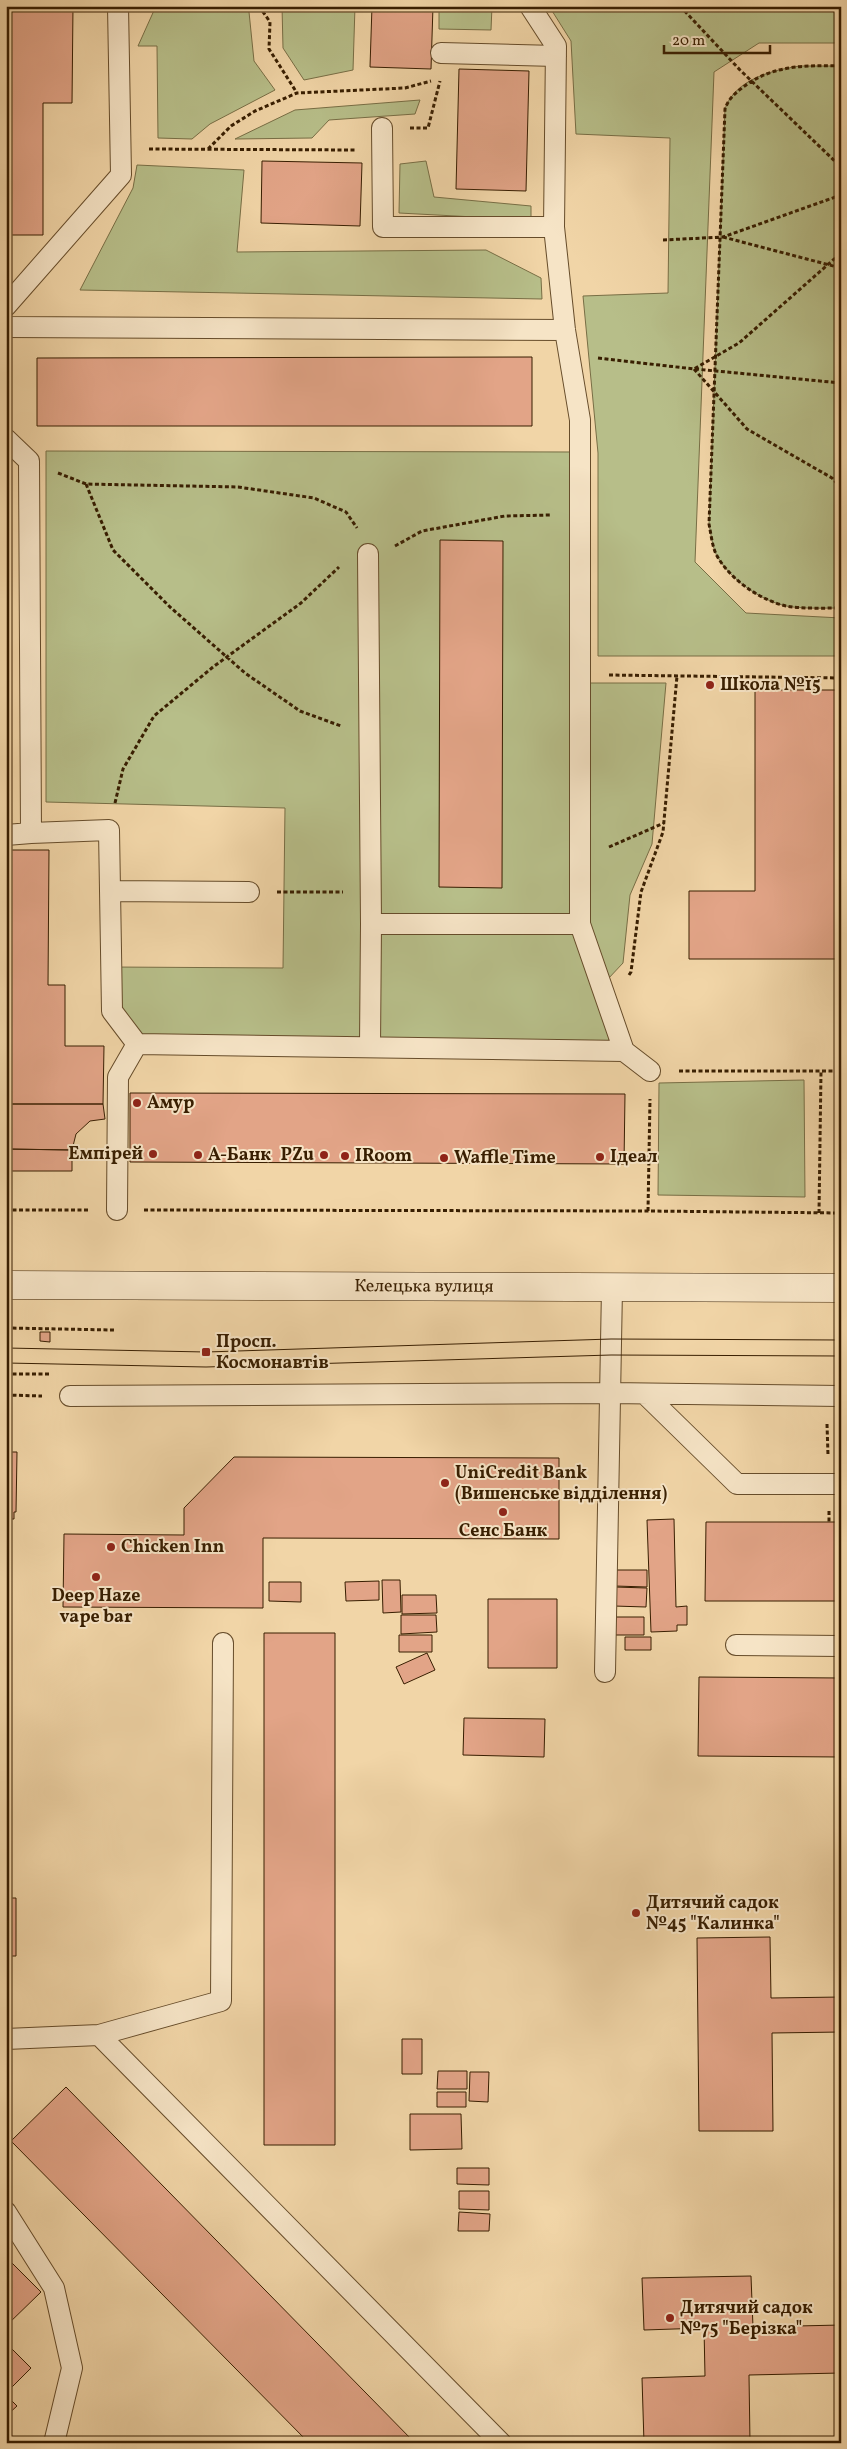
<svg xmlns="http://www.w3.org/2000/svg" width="847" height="2449" viewBox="0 0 847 2449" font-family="Vollkorn,serif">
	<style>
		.green { fill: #b7be89; stroke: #786e45 }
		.building { fill: #e2a487; stroke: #381e01 }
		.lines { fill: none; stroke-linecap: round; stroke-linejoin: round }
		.lane-casing { stroke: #664c2a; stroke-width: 22 }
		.secondary-casing { stroke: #381e01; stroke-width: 29 }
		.path { stroke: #381e01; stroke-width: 3; stroke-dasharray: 4 2.5; stroke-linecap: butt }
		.lane { stroke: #f6e4c6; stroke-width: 20 }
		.secondary { stroke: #f6e4c6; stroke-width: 28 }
		.tram { stroke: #381e01; stroke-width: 1 }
		.poi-dot { fill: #8f2418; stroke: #f6e4c6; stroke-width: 2 }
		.labels { text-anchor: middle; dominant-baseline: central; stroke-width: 4; stroke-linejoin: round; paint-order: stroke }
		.poi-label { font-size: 18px; font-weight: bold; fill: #381e01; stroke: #f6e4c6; text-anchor: start }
		.street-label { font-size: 18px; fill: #381e01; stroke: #f6e4c6 }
	</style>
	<rect width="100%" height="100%" fill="#f1d5a7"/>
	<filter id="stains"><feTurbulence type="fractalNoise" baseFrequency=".004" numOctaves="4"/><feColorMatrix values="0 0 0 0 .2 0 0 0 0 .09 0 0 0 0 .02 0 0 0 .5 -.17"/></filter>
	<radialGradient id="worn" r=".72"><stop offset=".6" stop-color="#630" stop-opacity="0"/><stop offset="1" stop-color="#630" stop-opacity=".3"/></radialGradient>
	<path class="green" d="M156 6H231L249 12 254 61 275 90 210 124 192 139 158 138 157 46H138Z
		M282 6H355L353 70 304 80 283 48Z
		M439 6H492L491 30 439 29Z
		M549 6H841V43H759L714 72 695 562 746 613 841 618V656H598V453L583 296 668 293 670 138 576 134 571 41Z
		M800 66H841V608C823 608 803 609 786 606 760 600 729 579 716 554 712 545 711 534 709 524L725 109C735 79 773 70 800 66Z
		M420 100 415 114 329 120 312 138 235 139 295 110Z
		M426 161 434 197 531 206V220L399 213 400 164Z
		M137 165 244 170 237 252 486 250 541 278 542 299 80 290 133 188Z
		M46 451 580 452V924L624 1051 137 1044 112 1011 111 967 283 968 285 808 46 802Z
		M589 683H666L652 844 630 895 623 963 607 980 587 921Z
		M804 1080 805 1197 658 1195 659 1083Z"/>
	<path class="building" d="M6 6H73L72 103H43V235H6Z
		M372 6H433L431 69 370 67Z
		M459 69 529 71 526 191 456 189Z
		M262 161 362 163 360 226 261 223Z
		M532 357V426H37V358Z
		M440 540 503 541 502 888 439 887Z
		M755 690H841V959H689V891H755Z
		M6 850H49L48 985H65V1046H104L103 1104H8Z
		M6 984 8 1104H103L105 1119 90 1121 76 1134 72 1150 6 1149Z
		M130 1093 625 1094 624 1164 130 1162Z
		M6 1149 72 1150V1171H6Z
		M40 1332H50V1342L40 1341Z
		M6 1437H9L8 1452H17L16 1512H14V1519H6Z
		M234 1457 559 1458V1539L263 1538V1608L63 1607 64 1534 184 1535V1508Z
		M674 1519 676 1607 687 1606V1625H677V1631L651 1632 647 1520Z
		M706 1522H841V1601H705Z
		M615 1570H647V1587L615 1586Z
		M382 1580H400L401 1612 383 1613Z
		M379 1581V1600L346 1601 345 1582Z
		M269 1582H301V1602L269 1601Z
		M615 1587 647 1588 646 1607 614 1606Z
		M402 1595H436L437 1613 402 1614Z
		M488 1599H557V1668H488Z
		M401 1615H436L437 1632 401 1634Z
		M613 1617H644V1635H613Z
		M264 1633H335V2145H264Z
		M399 1635H432V1652H399Z
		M625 1637H651V1650H625Z
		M427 1653 435 1670 404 1684 396 1667Z
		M699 1677 841 1678V1757L698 1756Z
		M464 1718 545 1719 544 1757 463 1755Z
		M6 1898H16V1956H8V1974Z
		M770 1937 771 1998 841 1997V2032L772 2033 773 2131H699L697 1938Z
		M402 2039H422V2074H402Z
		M438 2071H467V2089H437Z
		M470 2072H489L488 2102 469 2101Z
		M66 2087 415 2443H309L11 2141Z
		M437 2092H466V2107H437Z
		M410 2114H461L462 2149 410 2150Z
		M457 2168H489V2185L457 2184Z
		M459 2191H489V2210L459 2209Z
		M459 2212 490 2214 489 2231H458Z
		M6 2257 41 2292 6 2326Z
		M751 2276 753 2327 841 2325V2373L749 2375 750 2443H644L642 2378 705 2376 704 2328 644 2330 642 2278Z
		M6 2343 31 2368 6 2393Z
		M6 2395 17 2406 6 2416Z"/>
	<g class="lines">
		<defs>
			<path id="lane" d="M530 6 556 46 554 227 565 330 580 420V924L624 1051 650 1071
				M441 53 556 56
				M382 128 383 227H554
				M6 306 121 175 118 6
				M6 327 565 330
				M6 439 29 461 31 833 109 830 112 1011 137 1044 624 1051
				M368 554 371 924
				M6 835 31 833
				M110 891 249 892
				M370 1046 371 924H580
				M117 1210 118 1077 137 1044
				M645 1394 737 1484H841
				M70 1396 610 1393 841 1396
				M736 1645 841 1646
				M605 1672 612 1288
				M99 2035 221 2001 223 1643
				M6 2039 99 2035 501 2443
				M6 2212 54 2288 72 2368 54 2443"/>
			<g id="secondary">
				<path id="s1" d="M6 1285 841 1288"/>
			</g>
		</defs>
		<use href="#lane" class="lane-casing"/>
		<use href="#secondary" class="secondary-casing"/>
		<path class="path" d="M259 6 270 22 269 49 297 93
			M680 6 740 70 841 167
			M841 66C805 65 771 65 742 88 734 94 728 100 725 109L709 524C711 534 712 545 716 554 729 579 760 600 786 606 803 609 823 608 841 608
			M410 128H428L440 81
			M149 149 355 150
			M208 149 231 126 255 111 297 93 405 88 431 81
			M723 237 841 268
			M663 240 723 237 841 195
			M598 358 694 369 739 343 841 253
			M694 369 747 429 832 478 841 488
			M695 369 841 383
			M58 473 86 484 238 487 314 498 346 512 357 528
			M86 484 113 550 170 607 245 673 300 711 341 726
			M395 546 422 531 505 516 551 515
			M609 675 841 678
			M115 803 123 769 154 716 213 667 301 603 339 567
			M609 847 664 823
			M277 892H343
			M629 975 631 972 641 892 663 832 677 676
			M679 1071H841
			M6 1210H88
			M144 1210 648 1211 841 1213
			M648 1211 650 1099
			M819 1213 821 1071
			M6 1328 114 1330
			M6 1374H50
			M6 1395 42 1396
			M827 1424 828 1455
			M829 1511V1522"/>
		<use href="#lane" class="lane"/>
		<use href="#secondary" class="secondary"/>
		<path class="tram" d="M6 1348 206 1352 611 1339 841 1340
			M6 1363 206 1367 611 1355 841 1356"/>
	</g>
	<g class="poi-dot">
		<circle cx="710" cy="685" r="5"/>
		<circle cx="137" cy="1103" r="5"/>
		<circle cx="153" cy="1154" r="5"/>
		<circle cx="198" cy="1155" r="5"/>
		<circle cx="324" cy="1155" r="5"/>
		<circle cx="345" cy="1156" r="5"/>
		<circle cx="600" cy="1157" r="5"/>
		<circle cx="444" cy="1158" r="5"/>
		<rect x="201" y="1347" width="10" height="10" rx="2.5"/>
		<circle cx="445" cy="1483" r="5"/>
		<circle cx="503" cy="1512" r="5"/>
		<circle cx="111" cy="1547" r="5"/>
		<circle cx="96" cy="1577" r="5"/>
		<circle cx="636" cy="1913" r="5"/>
		<circle cx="670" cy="2318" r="5"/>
	</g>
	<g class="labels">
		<g class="poi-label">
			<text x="720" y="685">Школа №15</text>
			<text x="147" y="1103">Амур</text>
			<text x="143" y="1154" text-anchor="end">Емпірей</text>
			<text x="208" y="1155">А-Банк</text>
			<text x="314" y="1155" text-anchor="end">PZu</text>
			<text x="355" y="1156">IRoom</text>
			<text x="610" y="1157">Ідеал</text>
			<text x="454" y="1158">Waffle Time</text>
			<text x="216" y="1342">Просп.<tspan x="216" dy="21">Космонавтів</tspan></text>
			<text x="455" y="1473">UniCredit Bank<tspan x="455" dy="21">(Вишенське відділення)</tspan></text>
			<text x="503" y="1531" text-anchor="middle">Сенс Банк</text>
			<text x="121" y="1547">Chicken Inn</text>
			<text x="96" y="1596" text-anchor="middle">Deep Haze<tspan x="96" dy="21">vape bar</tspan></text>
			<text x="646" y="1903">Дитячий садок<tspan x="646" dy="21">№45 "Калинка"</tspan></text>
			<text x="680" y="2308">Дитячий садок<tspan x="680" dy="21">№75 "Берізка"</tspan></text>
		</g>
		<g class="street-label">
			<text stroke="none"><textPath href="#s1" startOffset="418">Келецька вулиця</textPath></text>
		</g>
	</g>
	<rect width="847" height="2449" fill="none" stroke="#f1d5a7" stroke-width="25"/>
	<rect x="8" y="8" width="832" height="2434" fill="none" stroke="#381e01" stroke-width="2.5"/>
	<rect x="12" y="12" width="822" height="2424" fill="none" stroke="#381e01"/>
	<path d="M664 45v8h106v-8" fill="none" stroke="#381e01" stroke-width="2.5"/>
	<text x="672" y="45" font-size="15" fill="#381e01" stroke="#f6e4c6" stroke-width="4" paint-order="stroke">20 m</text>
	<rect width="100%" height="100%" filter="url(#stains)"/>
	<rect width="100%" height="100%" fill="url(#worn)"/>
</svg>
